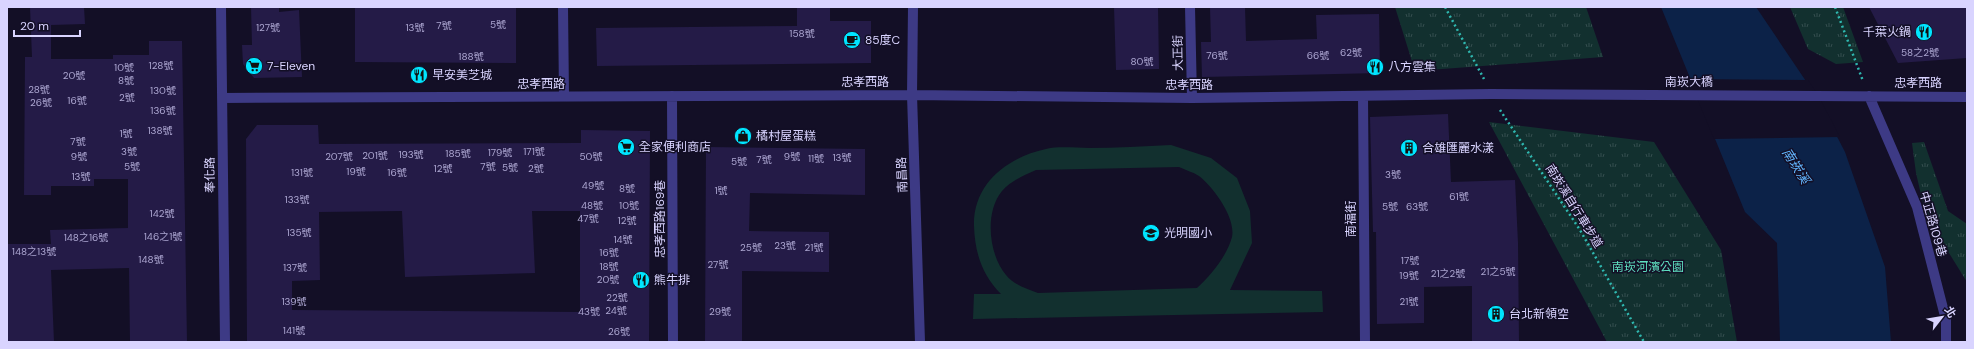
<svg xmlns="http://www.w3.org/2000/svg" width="1974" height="349" viewBox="0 0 1974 349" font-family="'DM Sans','Noto Sans TC',sans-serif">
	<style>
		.park { fill: url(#park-tufts) }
		.pitch { fill: #12302f; fill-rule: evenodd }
		.water { fill: #0c2248 }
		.pier { fill: #130f26 }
		.building { fill: #241b47; fill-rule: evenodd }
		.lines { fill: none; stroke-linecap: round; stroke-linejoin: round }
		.path { stroke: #2fb8b0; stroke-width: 2.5; stroke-dasharray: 2 3; stroke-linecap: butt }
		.minor { stroke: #3d3a85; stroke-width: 10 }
		.labels { text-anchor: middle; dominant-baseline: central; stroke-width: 3; stroke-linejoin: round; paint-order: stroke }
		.number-label { font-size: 10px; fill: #aca6d1 }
		.poi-label { font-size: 12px; fill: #d9d4ff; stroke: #130f26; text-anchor: start }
		.street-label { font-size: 12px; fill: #d9d4ff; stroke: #130f26 }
		.park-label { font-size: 12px; fill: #5fe0c0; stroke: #130f26 }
		.water-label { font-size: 13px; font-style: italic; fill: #62b6ff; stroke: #130f26 }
	</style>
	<defs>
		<pattern id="park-tufts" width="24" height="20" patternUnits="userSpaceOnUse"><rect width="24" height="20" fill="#12302f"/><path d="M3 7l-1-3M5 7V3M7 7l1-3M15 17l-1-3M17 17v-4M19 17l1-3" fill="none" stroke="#344d4e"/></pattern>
	</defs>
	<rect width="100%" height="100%" fill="#130f26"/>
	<path class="park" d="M1395 7H1586L1603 57 1415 71Z
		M1790 7H1843L1863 62 1836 64 1808 49Z
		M1489 122 1654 142 1721 250 1737 342H1607Z
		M1924 142 1948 211 1967 224V282L1926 216 1916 173 1912 143Z"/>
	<path class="pitch" d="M1171 145 1211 158 1237 178 1250 211 1252 243 1230 290 1322 291 1323 312 973 319 974 294H1001C982 275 975 253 974 226 973 183 1008 157 1046 149 1059 146 1075 148 1089 148 1116 148 1144 146 1171 145ZM1179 167C1185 170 1193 172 1199 176 1213 187 1236 217 1232 237 1227 256 1211 275 1197 288L1038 293C1027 289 1014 285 1006 275 989 255 984 213 1002 191 1011 181 1024 175 1036 170Z"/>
	<path class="water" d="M1661 7H1756L1816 96 1845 152 1885 267 1891 342H1780L1777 243 1745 212Z"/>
	<path class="pier" d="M1689 79 1808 80 1818 95 1840 137 1714 139Z"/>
	<path class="building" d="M30 7H84L85 24 51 25V59H113V55H149V41H182L187 342H130L129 268 51 270 54 342H7V244H51L50 230 128 228V179H94V186H51V195H24L25 57H32Z
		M251 7H279V12L299 10 302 77 254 78 243 64 242 45H252Z
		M355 7H516V63L355 62Z
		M797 7H830V21H871V63L597 66 596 28 797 26Z
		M1114 7H1158L1159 69 1116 70Z
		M1210 7H1245L1246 41 1317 39 1316 15 1379 14 1380 73 1202 77 1201 42H1211Z
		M1869 7H1967V58L1898 63Z
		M1448 114 1451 182 1515 180 1518 243 1519 342H1472V286L1424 287V323L1377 324 1376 232H1373L1370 117Z
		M257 125H318L319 144 581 143V130L650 131 649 342H247L246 139ZM402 211 405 277 535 273 532 211H580V312L292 310V281L320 280 319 212Z
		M706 147 865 149V195L750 193 749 231 829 232V272L742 271V342H705Z"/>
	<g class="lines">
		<path class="path" d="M1445 7 1484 79
			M1835 7 1863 81
			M1500 110 1580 230 1644 342"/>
		<path class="minor" d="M221 7 225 342
			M563 7 564 96
			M913 7 912 95 920 342
			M1190 7 1192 98
			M672 96 673 342
			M1363 96 1365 342
			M1869 96 1917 207 1946 320V342
			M222 98 912 95 1192 98 1491 94 1967 97"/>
	</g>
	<defs>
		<symbol id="restaurant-disc" viewBox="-11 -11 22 22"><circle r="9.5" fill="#00e5ff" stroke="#130f26"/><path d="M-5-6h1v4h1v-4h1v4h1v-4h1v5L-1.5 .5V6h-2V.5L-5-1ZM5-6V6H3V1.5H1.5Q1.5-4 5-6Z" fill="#111"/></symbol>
		<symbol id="cafe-disc" viewBox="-11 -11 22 22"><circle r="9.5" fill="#00e5ff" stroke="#130f26"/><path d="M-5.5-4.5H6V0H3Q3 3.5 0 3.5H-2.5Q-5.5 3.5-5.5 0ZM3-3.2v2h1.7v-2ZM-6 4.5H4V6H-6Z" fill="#111"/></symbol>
		<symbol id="supermarket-disc" viewBox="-11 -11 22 22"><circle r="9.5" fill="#00e5ff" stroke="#130f26"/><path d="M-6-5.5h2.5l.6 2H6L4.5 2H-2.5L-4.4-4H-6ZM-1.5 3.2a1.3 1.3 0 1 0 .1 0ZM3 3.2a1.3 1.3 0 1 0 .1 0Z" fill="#111"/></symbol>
		<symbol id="shop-disc" viewBox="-11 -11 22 22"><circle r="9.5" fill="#00e5ff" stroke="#130f26"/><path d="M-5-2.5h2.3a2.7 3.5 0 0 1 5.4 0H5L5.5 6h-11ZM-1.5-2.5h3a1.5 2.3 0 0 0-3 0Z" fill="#111"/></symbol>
		<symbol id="building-disc" viewBox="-11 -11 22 22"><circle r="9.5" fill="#00e5ff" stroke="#130f26"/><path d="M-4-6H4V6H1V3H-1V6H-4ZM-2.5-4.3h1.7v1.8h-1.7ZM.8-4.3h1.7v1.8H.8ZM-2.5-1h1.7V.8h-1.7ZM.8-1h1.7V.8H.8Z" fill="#111"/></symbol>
		<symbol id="school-disc" viewBox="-11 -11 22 22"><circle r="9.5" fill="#00e5ff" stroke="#130f26"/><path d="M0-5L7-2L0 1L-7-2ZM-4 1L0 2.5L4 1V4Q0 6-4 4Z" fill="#111"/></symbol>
	</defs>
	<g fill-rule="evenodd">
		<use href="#restaurant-disc" x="1914" y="22" width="20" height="20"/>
		<use href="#cafe-disc" x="842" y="30" width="20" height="20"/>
		<use href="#supermarket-disc" x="244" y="56" width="20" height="20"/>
		<use href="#restaurant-disc" x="1365" y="57" width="20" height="20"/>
		<use href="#restaurant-disc" x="409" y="65" width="20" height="20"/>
		<use href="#shop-disc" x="733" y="126" width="20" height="20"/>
		<use href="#supermarket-disc" x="616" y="137" width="20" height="20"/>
		<use href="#building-disc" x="1399" y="138" width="20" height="20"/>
		<use href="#school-disc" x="1141" y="223" width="20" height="20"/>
		<use href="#restaurant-disc" x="631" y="270" width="20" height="20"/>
		<use href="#building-disc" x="1486" y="304" width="20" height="20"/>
	</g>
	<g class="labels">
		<g class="number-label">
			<text x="498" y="24">5號</text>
			<text x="444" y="25">7號</text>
			<text x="268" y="27">127號</text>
			<text x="415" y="27">13號</text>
			<text x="802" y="33">158號</text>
			<text x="1351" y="52">62號</text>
			<text x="1920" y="52">58之2號</text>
			<text x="1217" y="55">76號</text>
			<text x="1318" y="55">66號</text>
			<text x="471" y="56">188號</text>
			<text x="1142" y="61">80號</text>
			<text x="161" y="65">128號</text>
			<text x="124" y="67">10號</text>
			<text x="74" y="75">20號</text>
			<text x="126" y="80">8號</text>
			<text x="39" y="89">28號</text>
			<text x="163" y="90">130號</text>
			<text x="127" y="97">2號</text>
			<text x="77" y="100">16號</text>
			<text x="41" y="102">26號</text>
			<text x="163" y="110">136號</text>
			<text x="160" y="130">138號</text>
			<text x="126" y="133">1號</text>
			<text x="78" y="141">7號</text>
			<text x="129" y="151">3號</text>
			<text x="534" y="151">171號</text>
			<text x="500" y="152">179號</text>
			<text x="458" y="153">185號</text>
			<text x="411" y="154">193號</text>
			<text x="375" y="155">201號</text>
			<text x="79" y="156">9號</text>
			<text x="339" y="156">207號</text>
			<text x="591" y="156">50號</text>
			<text x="792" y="156">9號</text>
			<text x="842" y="157">13號</text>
			<text x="816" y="158">11號</text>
			<text x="764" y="159">7號</text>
			<text x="739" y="161">5號</text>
			<text x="132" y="166">5號</text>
			<text x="488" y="166">7號</text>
			<text x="510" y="167">5號</text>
			<text x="443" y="168">12號</text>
			<text x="536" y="168">2號</text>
			<text x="356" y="171">19號</text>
			<text x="302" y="172">131號</text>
			<text x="397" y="172">16號</text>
			<text x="1393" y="174">3號</text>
			<text x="81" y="176">13號</text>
			<text x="593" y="185">49號</text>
			<text x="627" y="188">8號</text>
			<text x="721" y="190">1號</text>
			<text x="1459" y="196">61號</text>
			<text x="297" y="199">133號</text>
			<text x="592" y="205">48號</text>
			<text x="629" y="205">10號</text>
			<text x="1390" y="206">5號</text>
			<text x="1417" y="206">63號</text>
			<text x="162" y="213">142號</text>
			<text x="588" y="218">47號</text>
			<text x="627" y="220">12號</text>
			<text x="299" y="232">135號</text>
			<text x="163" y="236">146之1號</text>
			<text x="86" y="237">148之16號</text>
			<text x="623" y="239">14號</text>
			<text x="785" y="245">23號</text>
			<text x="751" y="247">25號</text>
			<text x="814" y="247">21號</text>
			<text x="34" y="251">148之13號</text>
			<text x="609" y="252">16號</text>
			<text x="151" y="259">148號</text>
			<text x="1410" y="260">17號</text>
			<text x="718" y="264">27號</text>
			<text x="609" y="266">18號</text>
			<text x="295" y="267">137號</text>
			<text x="1498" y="271">21之5號</text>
			<text x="1448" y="273">21之2號</text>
			<text x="1409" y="275">19號</text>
			<text x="608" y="279">20號</text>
			<text x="617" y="297">22號</text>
			<text x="294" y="301">139號</text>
			<text x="1409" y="301">21號</text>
			<text x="616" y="310">24號</text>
			<text x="589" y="311">43號</text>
			<text x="720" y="311">29號</text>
			<text x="294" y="330">141號</text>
			<text x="619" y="331">26號</text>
		</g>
		<g class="poi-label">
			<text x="1911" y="32" text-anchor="end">千葉火鍋</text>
			<text x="865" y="40">85度C</text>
			<text x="267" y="66">7-Eleven</text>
			<text x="1388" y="67">八方雲集</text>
			<text x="432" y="75">早安美芝城</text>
			<text x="756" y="136">橘村屋蛋糕</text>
			<text x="639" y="147">全家便利商店</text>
			<text x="1422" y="148">合雄匯麗水漾</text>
			<text x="1164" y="233">光明國小</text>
			<text x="654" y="280">熊牛排</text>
			<text x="1509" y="314">台北新領空</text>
		</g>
		<g class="street-label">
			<text transform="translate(1178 53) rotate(-91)">大正街</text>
			<text x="865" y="82">忠孝西路</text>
			<text x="1689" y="82">南崁大橋</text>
			<text x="1918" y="83">忠孝西路</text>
			<text x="541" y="84">忠孝西路</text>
			<text x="1189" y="85">忠孝西路</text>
			<text transform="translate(210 175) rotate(-91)">奉化路</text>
			<text transform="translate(902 175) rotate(-92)">南昌路</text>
			<text transform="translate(1574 206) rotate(58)">南崁溪自行車步道</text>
			<text transform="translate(660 219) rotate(-90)">忠孝西路169巷</text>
			<text transform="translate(1351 219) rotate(-90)">南福街</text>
			<text transform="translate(1933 224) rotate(74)">中正路109巷</text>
		</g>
		<g class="park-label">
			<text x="1648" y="267">南崁河濱公園</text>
		</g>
		<g class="water-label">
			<text transform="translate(1796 166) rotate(58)">南崁溪</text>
		</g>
	</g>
	<rect width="1974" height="349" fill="none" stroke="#d9d4ff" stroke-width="16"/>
	<g transform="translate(1942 317) rotate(59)" stroke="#130f26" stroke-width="3" paint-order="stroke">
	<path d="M0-3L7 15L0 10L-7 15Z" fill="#d9d4ff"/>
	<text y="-6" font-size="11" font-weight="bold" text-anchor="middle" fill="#d9d4ff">北</text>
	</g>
	<path d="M14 30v6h66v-6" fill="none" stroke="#d9d4ff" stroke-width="2"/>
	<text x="20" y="30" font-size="12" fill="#d9d4ff" stroke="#130f26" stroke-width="3" paint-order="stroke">20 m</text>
</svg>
